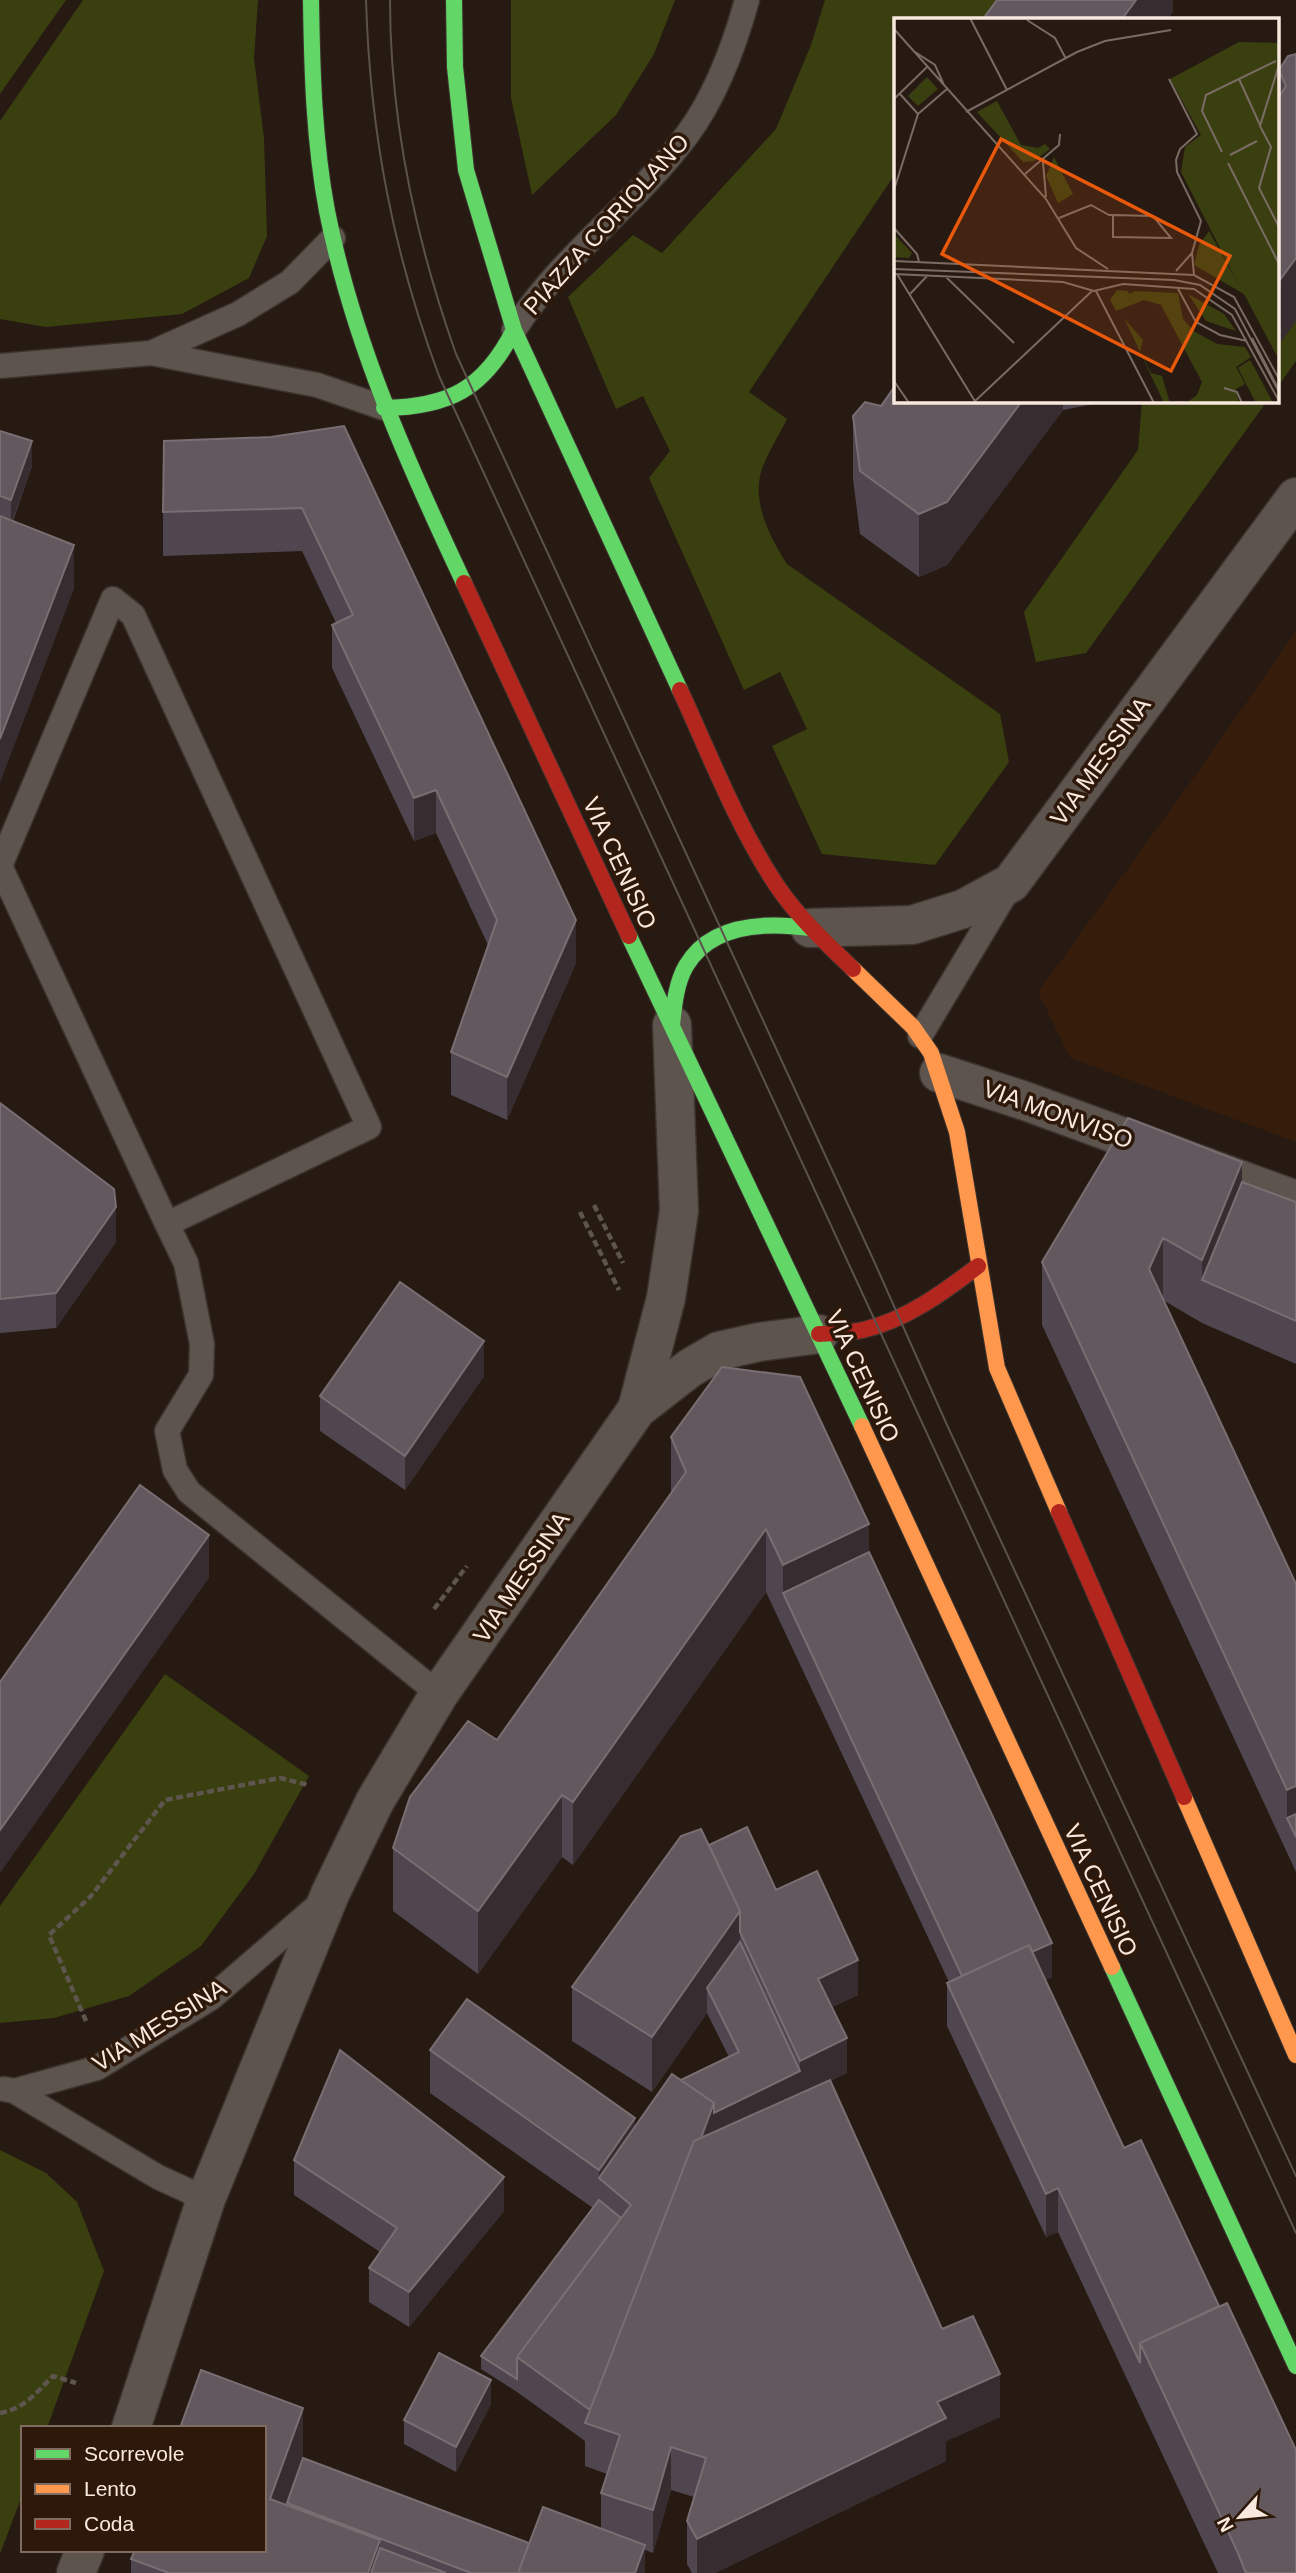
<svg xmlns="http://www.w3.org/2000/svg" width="1296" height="2573" viewBox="0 0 1296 2573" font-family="Helvetica,sans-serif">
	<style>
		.built { fill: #361d0b }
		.green { fill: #3a3f10 }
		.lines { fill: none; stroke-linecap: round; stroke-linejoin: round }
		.lane-casing { stroke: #3d332e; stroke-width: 27 }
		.street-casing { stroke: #3d332e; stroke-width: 41 }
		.fast-casing { stroke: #3d332e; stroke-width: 18 }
		.slow-casing { stroke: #3d332e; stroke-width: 18 }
		.jam-casing { stroke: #3d332e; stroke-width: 18 }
		.path { stroke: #5e554e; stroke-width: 4.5; stroke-dasharray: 7 3.5; stroke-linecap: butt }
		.lane { stroke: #5d544e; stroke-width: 24 }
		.street { stroke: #5d544e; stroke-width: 38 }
		.fast { stroke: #63d668; stroke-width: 16 }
		.slow { stroke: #ff974d; stroke-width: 16 }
		.jam { stroke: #b3261e; stroke-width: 16 }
		.tram { stroke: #5c524d; stroke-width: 2 }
		.wall { fill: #50464f }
		.shaded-wall { fill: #372d30 }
		.building { fill: #62585e; stroke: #796e72; stroke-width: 2 }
		.labels { text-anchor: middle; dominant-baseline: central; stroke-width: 7; stroke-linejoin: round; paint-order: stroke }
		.street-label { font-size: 24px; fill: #f8e8de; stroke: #2e180a }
		.inset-road { fill: none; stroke: #7a6c64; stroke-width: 2 }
		.view { fill: #e8590c; fill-opacity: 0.15; stroke: #e8590c; stroke-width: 3.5 }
		.inset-edge { fill: none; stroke: #f8e8de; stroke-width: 3.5 }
	</style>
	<rect width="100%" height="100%" fill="#261a12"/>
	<path class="built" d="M1296 631V1142L1070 1058 1038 992 1197 773Z"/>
	<path class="green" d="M0 0H66L0 94Z
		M83 0H258L254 58 264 138 267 236 249 278 182 314 46 327 0 319V121Z
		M511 0H675L654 54 616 115 532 195 511 98Z
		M825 0H1022L1008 19H895V174L749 392 787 419C779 435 768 452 762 469 751 502 770 537 787 564L1000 714 1009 762 935 865 822 854 772 746 807 729 780 672 744 690 649 478 670 451 643 396 616 409 568 297 633 235 662 253 776 129 811 45Z
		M1296 321V361L1277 388V347Z
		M1142 401H1267L1086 653 1036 662 1024 612 1138 450Z
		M165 1674 309 1776 254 1874 201 1946 129 1996 54 2018 0 2023V1906Z
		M0 2150 46 2173 77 2202 104 2271 47 2428H23V2493L0 2554Z"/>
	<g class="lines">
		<defs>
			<path id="lane" d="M514 330C562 255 634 206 687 135 716 96 734 47 747 0
				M151 353 238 314 290 282 333 238
				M0 366 151 353 317 385 384 408
				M920 1036 1010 886
				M167 1224 369 1127 133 615 113 599 0 866 167 1224 186 1263 202 1344 201 1375 167 1431 175 1470 189 1492 439 1694
				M4 2089 14 2091 158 2177 206 2199
				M14 2091 97 2068 167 2025 211 1998 322 1902"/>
			<path id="street" d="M810 928 912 925 963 909 1011 883 1296 497
				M939 1073 1025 1101 1296 1200
				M637 1409 666 1298 679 1211 672 1025
				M131 2428 206 2199 330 1894 375 1801 439 1694 637 1409 690 1368 719 1351 759 1342 819 1334
				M76 2573 85 2550"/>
			<path id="fast" d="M311 0C312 71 314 142 327 211 353 342 407 462 464 583
				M454 0 455 67 466 170 514 330 680 690
				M384 408C449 407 484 389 514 330
				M629 936 862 1426
				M672 1025C674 1006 676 983 686 966 711 923 766 922 810 928
				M1112 1967 1296 2366"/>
			<path id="slow" d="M853 969 913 1027 931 1053 957 1132 997 1368 1059 1512
				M862 1426 1112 1967
				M1184 1797 1296 2055"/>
			<path id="jam" d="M464 583 629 936
				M680 690C710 755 737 826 777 886 798 917 826 943 853 969
				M819 1334C834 1333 849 1333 863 1330 906 1320 944 1292 978 1266
				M1059 1512 1184 1797"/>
		</defs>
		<use href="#lane" class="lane-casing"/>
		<use href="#street" class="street-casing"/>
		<use href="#fast" class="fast-casing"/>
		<use href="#slow" class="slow-casing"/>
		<use href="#jam" class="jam-casing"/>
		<path class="path" d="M594 1205 623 1263
			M580 1212 619 1290
			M434 1609 467 1566
			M86 2021 49 1935 91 1896 165 1800 280 1778 308 1785
			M0 2413C24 2409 37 2392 53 2376L76 2383"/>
		<use href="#lane" class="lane"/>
		<use href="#street" class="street"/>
		<use href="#fast" class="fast"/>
		<use href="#slow" class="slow"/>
		<use href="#jam" class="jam"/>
		<path class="tram" d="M366 0C370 133 393 252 439 376L1296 2233
			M390 0C390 121 416 241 456 354L873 1259 947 1425 1296 2176"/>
	</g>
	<path class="wall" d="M1288 56 1277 347 1279 70Z
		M895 401H1109L1063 410 947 565 919 577 860 534 853 479V416Z
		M0 431 32 466 13 521 74 588 0 782Z
		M271 437 576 963 507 1120 451 1095V1052L488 945 436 833 414 841 332 668V625L336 623 302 551 163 556V512Z
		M0 1103 116 1242 56 1328 1 1333H0Z
		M1242 1182 1296 1202V1364L1202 1323 1163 1300 1296 1584V1872L1042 1325V1262Z
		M484 1376 405 1490 320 1431V1396Z
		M671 1437 869 1552 1052 1977 1045 1980 1296 2573H1218L1058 2232 1046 2237 947 2026V1983L949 1982 766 1592 573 1865 562 1857 478 1974 393 1911V1848L497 1740 671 1494Z
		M709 1845 776 1890 858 1995 832 2007 847 2073 830 2081 942 2329 1000 2417 946 2441V2461L715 2573H692L687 2564V2521L694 2497 671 2490 653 2553 645 2550V2573H131V2559L303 2458 529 2543 601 2528V2493L607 2474 585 2466V2441L517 2392 481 2369V2356L593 2208 430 2093V2050L635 2127 681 2080 729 2057 707 2013 652 2092 572 2041V1987Z
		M294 2160 504 2211 409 2327 369 2302V2268L380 2252 294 2195Z
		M491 2404 456 2472 404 2444V2420Z"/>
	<path class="shaded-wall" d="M1136 0H1173V12L1168 19H1122Z
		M1296 258V321L1277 347V284Z
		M1022 401H1063V410L947 565 919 577V514Z
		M32 441V466L11 524V500Z
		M74 545V588L0 782V739Z
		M436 790V833L414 841V798Z
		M576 920V963L507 1120V1077Z
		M1242 1162V1225L1202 1280V1260Z
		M116 1207V1242L56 1328V1293Z
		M1163 1238V1300L1149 1269Z
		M484 1341V1376L405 1490V1456Z
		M869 1524V1587L783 1593V1565Z
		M766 1529V1592L573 1865V1802Z
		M209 1535V1578L0 1873V1830Z
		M1296 1786V1837L1287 1818V1790Z
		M562 1795V1857L478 1974V1911Z
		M740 1911V1966L707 1988V2013L652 2092V2037Z
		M1052 1943V1977L965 2018V1983Z
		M858 1960V1995L818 2013V1979Z
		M847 2038V2073L800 2095 592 2425 714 2103 800 2071V2061Z
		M635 2118V2161L599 2178V2213V2170Z
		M504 2177V2211L409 2327V2292Z
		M1058 2188V2232L1046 2237V2194Z
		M1000 2374V2417L946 2441V2461L715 2573H697V2539L937 2402Z
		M491 2380V2404L456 2472V2447Z
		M303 2408V2471L287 2503V2516L270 2499Z
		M671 2447V2490L653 2553V2510Z
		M380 2540V2573H368Z
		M645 2545V2573H635Z"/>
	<path class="building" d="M997 0H1136L1122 19H983Z
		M1296 54V258L1277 284V100L1286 86 1279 70 1288 56Z
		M895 386V401H1022L947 502 919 514 860 471 853 416 865 402 881 406Z
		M344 426 576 920 507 1077 451 1052 497 920 436 790 414 798 332 625 353 615 302 508 163 512 164 441 271 437Z
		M0 431 32 441 11 500 0 496Z
		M0 516 74 545 0 739Z
		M0 1103 114 1189 116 1207 56 1293 1 1299 0 1298Z
		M1128 1118 1242 1162 1202 1260 1163 1238 1149 1269 1296 1584V1786L1287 1790 1042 1262Z
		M1242 1182 1296 1202V1321L1202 1280Z
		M400 1282 484 1341 405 1456 320 1396Z
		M722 1367 800 1377 869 1524 783 1565 766 1529 573 1802 562 1795 478 1911 393 1848 410 1797 468 1721 497 1740 686 1472 671 1437Z
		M140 1485 209 1535 0 1830V1682Z
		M869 1552 1052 1943 1032 1952 1029 1945 962 1976 783 1593Z
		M1296 1814V1837L1287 1818Z
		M747 1827 776 1890 817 1871 858 1960 818 1979 847 2038 800 2061 740 1932V1911L709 1845Z
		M701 1829 740 1911 652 2037 572 1987 681 1836Z
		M740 1942 800 2071 714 2113V2103L681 2080 739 2052 707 1988Z
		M1029 1945 1124 2148 1141 2140 1219 2306 1140 2343V2363L1058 2188 1046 2194 947 1983Z
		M467 1999 635 2118 599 2170 430 2050Z
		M340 2050 504 2177 409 2292 369 2268 397 2228 294 2160Z
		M672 2074 714 2103 701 2138 694 2141 590 2410 517 2357 631 2205 599 2178Z
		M830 2080 942 2329 973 2316 1000 2374 937 2402 946 2418 697 2539 687 2521 706 2458 671 2447 653 2510 601 2493 620 2435 585 2423 694 2141Z
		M599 2200 621 2218 517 2357V2379L481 2356Z
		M1227 2303 1296 2450V2573H1246L1237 2551 1140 2343Z
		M439 2353 491 2380 456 2447 404 2420Z
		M201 2370 303 2408 270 2499 380 2540 368 2573H169L131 2559 135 2550H264V2428H180Z
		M303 2458 529 2543 518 2573H471L287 2503Z
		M543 2507 645 2545 635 2573H518Z
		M380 2548 446 2573H371Z"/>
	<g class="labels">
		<g class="street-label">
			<text transform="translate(606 224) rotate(-48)">PIAZZA CORIOLANO</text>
			<text transform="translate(1100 761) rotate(-54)">VIA MESSINA</text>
			<text transform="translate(620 863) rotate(65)">VIA CENISIO</text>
			<text transform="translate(1058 1114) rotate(20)">VIA MONVISO</text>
			<text transform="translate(863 1376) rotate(65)">VIA CENISIO</text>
			<text transform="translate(521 1577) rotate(-56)">VIA MESSINA</text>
			<text transform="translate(1101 1890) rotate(65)">VIA CENISIO</text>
			<text transform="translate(159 2025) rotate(-32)">VIA MESSINA</text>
		</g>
	</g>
	<g transform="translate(894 18)">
		<rect width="385" height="385" fill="#261a12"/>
		<path d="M345 24 385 25V342L350 276 300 247 305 227 315 213 345 267 287 154 291 129 307 117 276 61ZM33 59 44 71 24 88 14 78ZM103 83 127 127 144 130 151 126 156 131 140 143 129 144 83 94ZM160 139 179 176 164 185 152 158ZM0 216 18 235 15 240 0 239ZM223 272 234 273 235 276 241 273 284 275 289 301 301 314 323 326 351 329 357 339 342 349 351 366 342 371 345 385H292L303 377 308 364 267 287 250 282 222 293 216 282ZM294 276 330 296 342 313 312 303ZM230 300 249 322 246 333 257 355 268 358 276 385H270ZM356 342 360 349 379 385H362L344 350Z" fill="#3a3f10"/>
		<path class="inset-road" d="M76 0 113 72M133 2 161 20 172 41M0 11 152 181 182 230 214 251M21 34 41 47 50 67M385 47 366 108 377 129 365 170 385 209M275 61 303 116 286 131 282 142 283 154 307 203 298 235 282 253M345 61 366 107M6 76 24 96M0 81 34 48M72 94 183 34 211 23 277 12M24 96 53 71M328 134 308 93 312 77 382 43M336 137 363 123M149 144 152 179M334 145 385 246M131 156 165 127 166 116M0 172 24 96M165 200 197 187 215 197H219L259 198 277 220 219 219V197M0 210 23 236 25 244M298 235 300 257M0 243 300 257 340 279 385 361M0 251 280 262 306 267 341 291 385 374M0 256 169 264 200 273 229 266 300 271 338 297 385 383M3 256 82 385M51 258 120 325M283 269 302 304 326 317 353 323M202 273 260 385M16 276 34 257M358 320 385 372M0 363 15 385M330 370 343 374 348 385M79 385 198 273"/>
		<path class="view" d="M107 121 336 238 277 353 48 236Z"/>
		<rect width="385" height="385" class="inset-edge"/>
	</g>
	<rect x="21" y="2426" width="245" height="126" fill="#2e180a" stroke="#7f6b5f" stroke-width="2"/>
	<rect x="35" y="2449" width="35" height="10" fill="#63d668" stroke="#7f6b5f" stroke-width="2"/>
	<text x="84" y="2461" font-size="21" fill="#f8e8de">Scorrevole</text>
	<rect x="35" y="2484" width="35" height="10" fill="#ff974d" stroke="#7f6b5f" stroke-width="2"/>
	<text x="84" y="2496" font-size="21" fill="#f8e8de">Lento</text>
	<rect x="35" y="2519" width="35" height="10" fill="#b3261e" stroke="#7f6b5f" stroke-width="2"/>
	<text x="84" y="2531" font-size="21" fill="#f8e8de">Coda</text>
	<g transform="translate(1240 2517) rotate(243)" stroke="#2e180a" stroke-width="5" paint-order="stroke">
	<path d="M0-5L12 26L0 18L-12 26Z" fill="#f8e8de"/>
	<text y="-10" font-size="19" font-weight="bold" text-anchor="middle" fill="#f8e8de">N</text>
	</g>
</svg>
